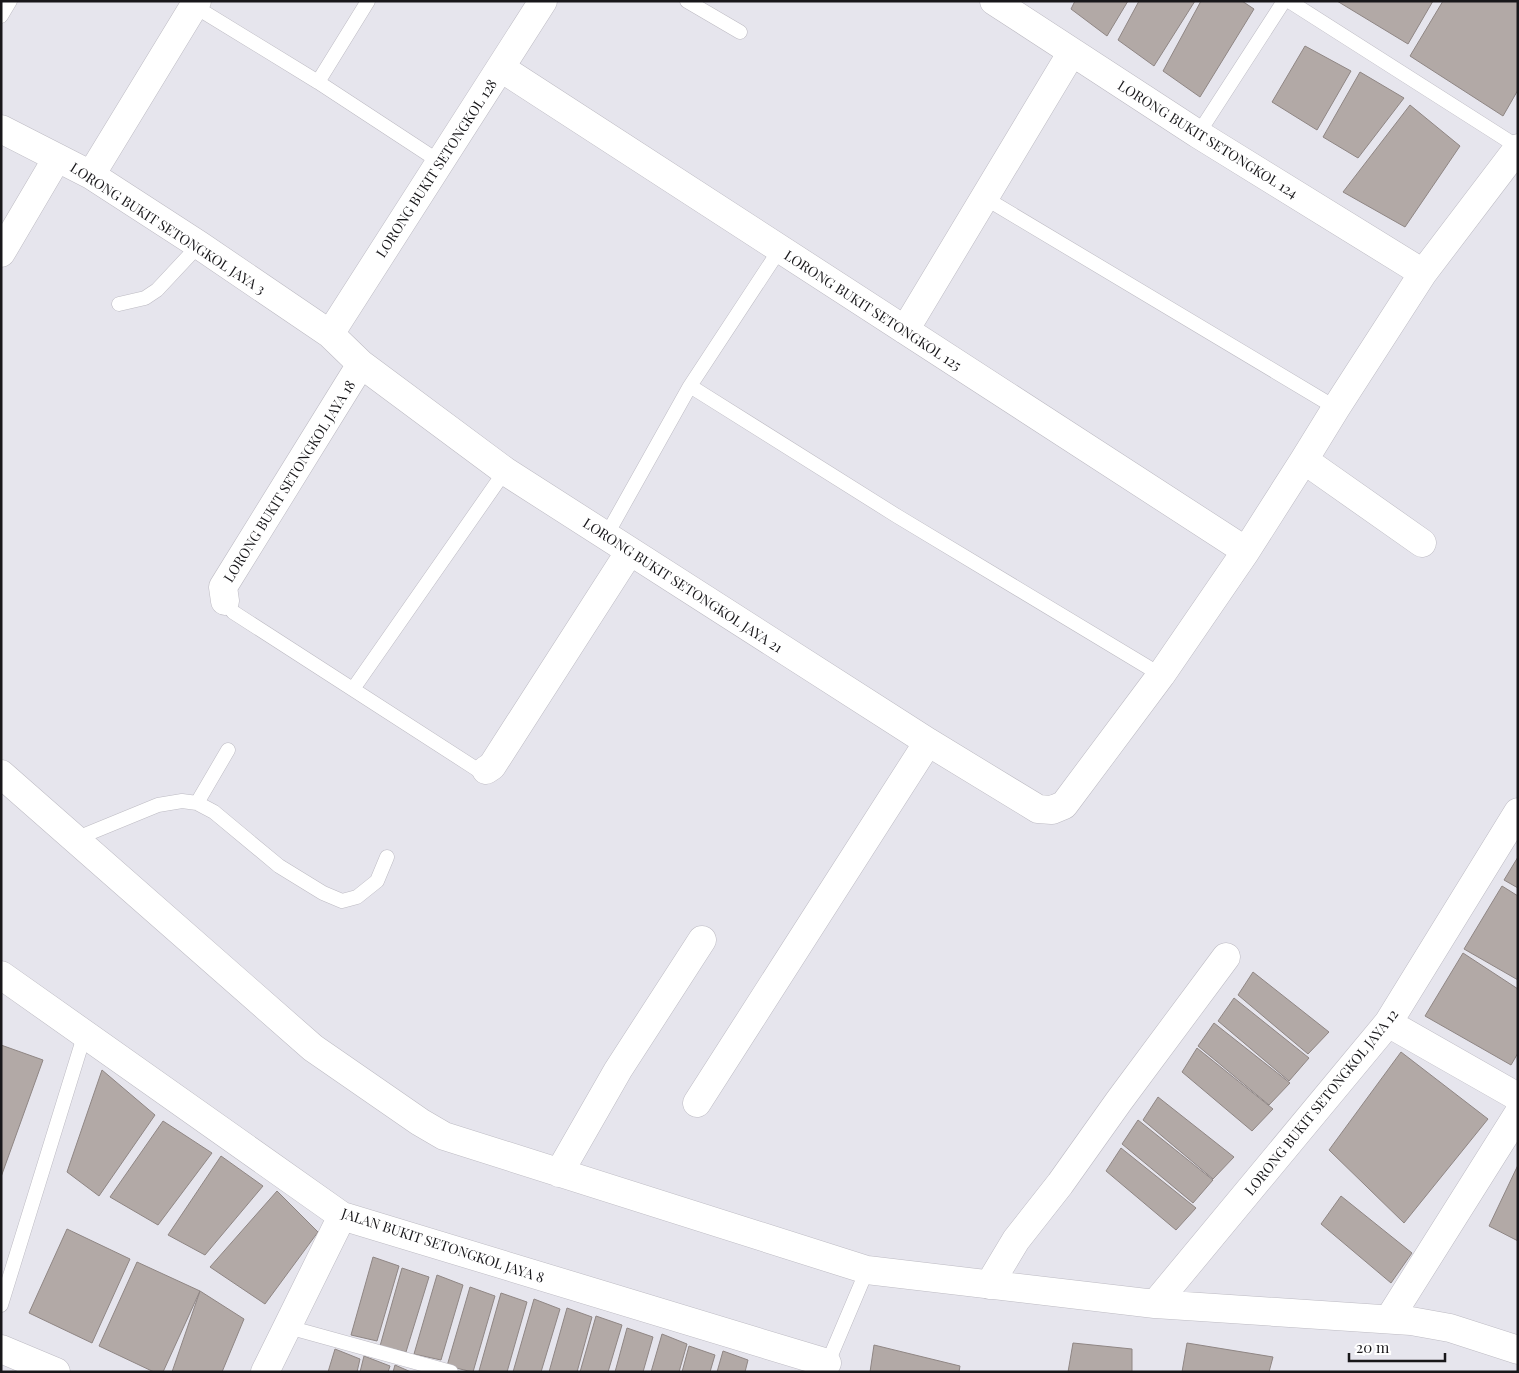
<svg xmlns="http://www.w3.org/2000/svg" width="1519" height="1373" viewBox="0 0 1519 1373" font-family="'Playfair Display',serif">
	<style>
		.building { fill: #b2a9a6; stroke: #8f8684 }
		.lines { fill: none; stroke-linecap: round; stroke-linejoin: round }
		.lane-casing { stroke: #bdbbc3; stroke-width: 15 }
		.street-casing { stroke: #bdbbc3; stroke-width: 29 }
		.lane { stroke: #fff; stroke-width: 14 }
		.street { stroke: #fff; stroke-width: 28 }
		.labels { text-anchor: middle; dominant-baseline: central; stroke-width: 5; stroke-linejoin: round; paint-order: stroke }
		.street-label { font-size: 14px; fill: #18171a; stroke: #fff }
	</style>
	<rect width="100%" height="100%" fill="#e6e5ed"/>
	<path class="building" d="M1075 1H1128L1107 36 1071 9Z
		M1139 1H1195L1154 66 1118 40Z
		M1201 1H1242L1254 9 1200 97 1163 71Z
		M1337 1H1433L1408 44Z
		M1443 1H1518V90L1503 116 1410 56Z
		M1305 46 1351 71 1317 130 1272 102Z
		M1360 72 1404 98 1358 158 1323 137Z
		M1410 105 1460 146 1405 227 1343 192Z
		M1518 857V888L1504 880Z
		M1502 886 1518 896V980L1464 949Z
		M1463 953 1518 989V1053L1511 1065 1425 1016Z
		M1253 972 1329 1032 1308 1054 1238 995Z
		M1234 998 1309 1058 1289 1081 1218 1021Z
		M1214 1023 1290 1083 1269 1105 1198 1046Z
		M1 1045 43 1060 1 1177Z
		M1197 1048 1273 1109 1252 1131 1182 1072Z
		M1401 1052 1488 1119 1404 1223 1329 1150Z
		M102 1070 155 1115 99 1196 67 1172Z
		M1158 1097 1234 1157 1213 1179 1143 1120Z
		M1138 1120 1213 1180 1193 1203 1122 1144Z
		M163 1121 212 1153 158 1225 110 1197Z
		M1121 1148 1196 1208 1176 1230 1106 1171Z
		M221 1156 263 1186 205 1255 168 1235Z
		M1518 1165V1241L1489 1226Z
		M277 1191 318 1232 265 1304 210 1267Z
		M1341 1196 1412 1253 1391 1283 1321 1224Z
		M67 1229 130 1259 92 1343 29 1313Z
		M373 1257 399 1266 377 1341 351 1335Z
		M137 1262 200 1291 163 1372H154L99 1346Z
		M402 1268 429 1277 406 1352 380 1346Z
		M437 1275 463 1285 441 1360 414 1354Z
		M470 1287 495 1296 473 1372 447 1366Z
		M200 1291 244 1319 222 1372H172Z
		M501 1293 527 1302 507 1372 479 1371Z
		M534 1299 560 1309 541 1372H513Z
		M567 1308 592 1317 577 1372H549Z
		M596 1316 622 1325 608 1372H580Z
		M627 1328 653 1337 643 1372H615Z
		M662 1334 687 1344 679 1372H651Z
		M1073 1343 1132 1349V1372H1068Z
		M1187 1343 1273 1357 1269 1372H1182Z
		M874 1345 960 1366 959 1372H870Z
		M689 1346 715 1355 710 1372H682Z
		M335 1349 360 1359 357 1372H328Z
		M723 1351 748 1360 745 1372H717Z
		M364 1356 390 1366 388 1372H360Z
		M395 1365 411 1372H393Z"/>
	<g class="lines">
		<defs>
			<path id="lane" d="M687 1 740 32
				M1289 1 1518 147
				M194 6 318 82 440 162
				M1 16 10 1
				M318 82 368 1
				M1198 134 1284 1
				M985 198 1336 408
				M119 304 145 298 157 290 199 245
				M690 386 897 516 1161 675
				M606 536 690 386 780 249
				M225 601 233 612 478 770H486
				M353 689 505 471
				M197 803 228 750
				M75 839 158 805 182 801 197 803 214 812 279 866 323 893 342 901 357 897 377 881 387 857
				M1 1305 85 1033
				M288 1327 451 1372
				M826 1367 867 1270"/>
			<path id="street" d="M994 1 1198 134 1423 273
				M501 68 1246 551
				M1 129 91 175 199 245 330 334 361 364 505 471 928 742 1038 809 1052 810 1064 805 1161 675 1246 551 1304 460 1336 408 1423 273 1518 148
				M91 175 197 1
				M1 253 57 158
				M905 330 1072 52
				M330 334 543 1
				M1304 460 1422 543
				M225 601 223 587 361 364
				M486 770 492 766 630 551
				M1 774 313 1048 420 1122 444 1136 867 1270 1155 1304 1411 1321 1450 1328 1518 1350
				M1 975 342 1216 827 1363
				M1388 1023 1518 1097
				M697 1103 928 742
				M559 1173 618 1070 702 940
				M989 1285 1016 1240 1060 1184 1119 1101 1226 957
				M1155 1304 1388 1023 1518 812
				M1389 1319 1518 1114
				M1 1349 56 1372
				M265 1372 342 1216"/>
		</defs>
		<use href="#lane" class="lane-casing"/>
		<use href="#street" class="street-casing"/>
		<use href="#lane" class="lane"/>
		<use href="#street" class="street"/>
	</g>
	<g class="labels">
		<g class="street-label">
			<text transform="translate(1208 139) rotate(32)">LORONG BUKIT SETONGKOL 124</text>
			<text transform="translate(436 168) rotate(-57)">LORONG BUKIT SETONGKOL 128</text>
			<text transform="translate(168 228) rotate(33)">LORONG BUKIT SETONGKOL JAYA 3</text>
			<text transform="translate(873 310) rotate(33)">LORONG BUKIT SETONGKOL 125</text>
			<text transform="translate(289 481) rotate(-58)">LORONG BUKIT SETONGKOL JAYA 18</text>
			<text transform="translate(683 585) rotate(33)">LORONG BUKIT SETONGKOL JAYA 21</text>
			<text transform="translate(1321 1102) rotate(-51)">LORONG BUKIT SETONGKOL JAYA 12</text>
			<text transform="translate(443 1245) rotate(18)">JALAN BUKIT SETONGKOL JAYA 8</text>
		</g>
	</g>
	<rect width="1519" height="1373" fill="none" stroke="#18171a" stroke-width="5"/>
	<path d="M1349 1353v8h96v-8" fill="none" stroke="#18171a" stroke-width="2.5"/>
	<text x="1356" y="1353" font-size="15" fill="#18171a" stroke="#ffffff" stroke-width="4" paint-order="stroke">20 m</text>
</svg>
